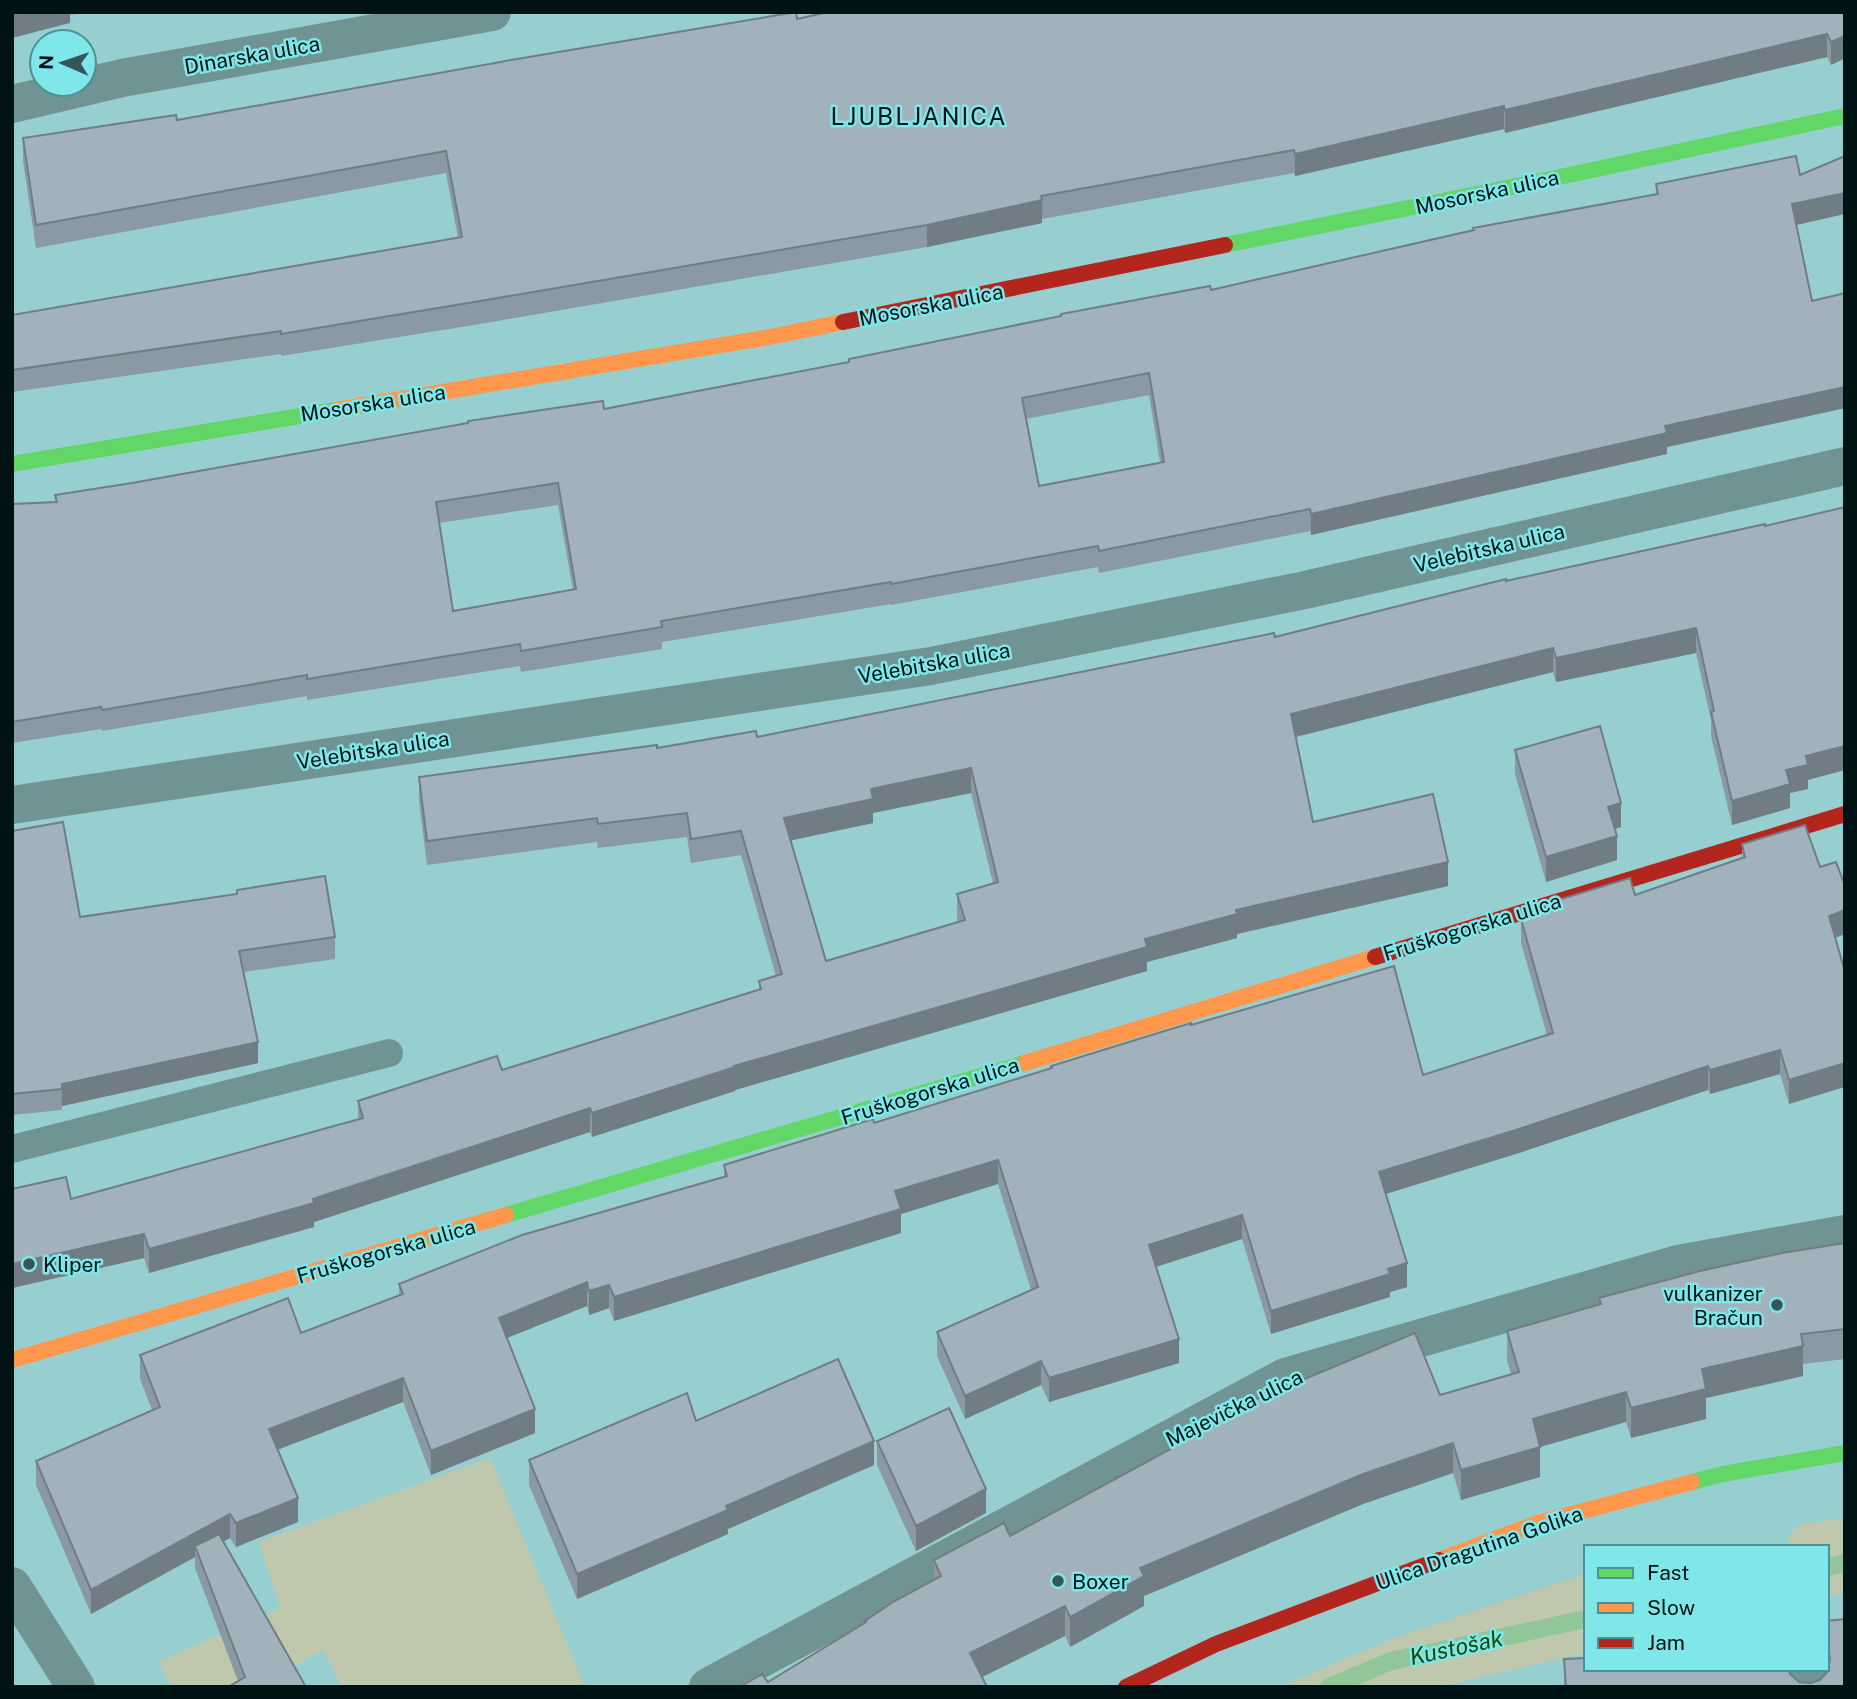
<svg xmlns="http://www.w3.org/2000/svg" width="1857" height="1699" viewBox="0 0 1857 1699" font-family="'Public Sans',sans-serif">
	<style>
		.green { fill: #bfc7ad }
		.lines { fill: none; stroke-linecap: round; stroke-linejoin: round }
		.stream { stroke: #91c698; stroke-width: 18 }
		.lane { stroke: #709394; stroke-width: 28 }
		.street { stroke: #709394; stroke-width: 38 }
		.fast { stroke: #63d668; stroke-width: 16 }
		.slow { stroke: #ff974d; stroke-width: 16 }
		.jam { stroke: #b3261e; stroke-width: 16 }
		.wall { fill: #8a99a3; fill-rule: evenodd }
		.shaded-wall { fill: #717d84 }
		.building { fill: #a1b2bd; stroke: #717d84; stroke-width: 2; fill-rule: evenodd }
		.poi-dot { fill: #355556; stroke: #7fe6e9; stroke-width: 2.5 }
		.labels { text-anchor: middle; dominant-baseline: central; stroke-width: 5; stroke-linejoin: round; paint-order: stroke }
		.street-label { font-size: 21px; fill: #001314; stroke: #7fe6e9 }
		.poi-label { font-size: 21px; fill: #001314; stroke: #7fe6e9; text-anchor: start }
		.water-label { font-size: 23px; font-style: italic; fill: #194a03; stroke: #7fe6e9 }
		.quarter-label { font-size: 24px; letter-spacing: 2px; fill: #001314; stroke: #7fe6e9 }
	</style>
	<rect width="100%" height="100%" fill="#97cfd1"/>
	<path class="green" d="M490 1458 585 1687H342L323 1650 256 1687H172L158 1662 280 1608 259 1542Z
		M1845 1518V1593L1827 1597V1547H1790L1788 1538 1797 1525Z
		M1586 1574V1653L1439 1687H1280L1392 1639Z"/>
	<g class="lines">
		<path class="stream" d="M1827 1567 1845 1563
			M1329 1687 1391 1661 1586 1619"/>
		<path class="lane" d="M12 1149 389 1053"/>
		<path class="street" d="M12 104 122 78 492 12
			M12 805 931 666 1305 590 1845 466
			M12 1586 76 1687
			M1806 1669 1808 1687
			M708 1687 1285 1377 1678 1264 1845 1234"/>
		<path class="fast" d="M1225 245 1541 181 1845 116
			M12 464 336 410
			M506 1215 1025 1063
			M1692 1482 1723 1474 1845 1453"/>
		<path class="slow" d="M336 410 770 337 843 322
			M1025 1063 1375 957
			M12 1360 506 1215
			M1439 1560 1538 1523 1692 1482"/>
		<path class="jam" d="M843 322 1225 245
			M1375 957 1845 814
			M1126 1687 1216 1644 1439 1560"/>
	</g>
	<path class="wall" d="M12 12H86L70 15V23Z
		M1845 12V58L1831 65 1827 57 1505 133 1504 129 1295 176 1294 173 1042 219V223L927 247 474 325 281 356V354L12 392V315L458 238 446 173 36 248 23 161V138L177 120 797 19Z
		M1656 184 1796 225 1812 301 1845 293V408L1667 447V454L1311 535 1310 531 1099 573 1098 567 891 605V604L662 642V649L521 672 520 666 307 700V696L102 731 101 729 12 743V504L55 502V495L604 409 849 362V359L1211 290 1656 194ZM1149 395 1160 462 1039 486 1026 419ZM558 505 573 590 453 611 439 523Z
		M1765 524 1808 780V789L1790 793V808L1732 825 1711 736V720L1696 653 1556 682 1553 672 1296 737 1313 822 1448 886 1237 934V938L1147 962V971L735 1090V1091L592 1137 590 1132 314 1222V1227L149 1273 144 1258 12 1288V1189L71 1199 358 1119V1101L502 1070 759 990V981L776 976 741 855 691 863 687 837 598 848 597 842 427 865 419 801V777L657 748 757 737 1275 637 1506 581ZM971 793 993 883 957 894V918L958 922 826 961 791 840 873 823V813Z
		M1515 750 1621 827 1615 829 1617 860 1546 882 1515 774Z
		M12 831 80 917 335 937V959L244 972 258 1063 62 1106V1110L12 1115Z
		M1742 844 1820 867 1845 886V934L1835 938 1789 1104 1780 1074 1710 1094 1708 1090 1519 1153 1385 1194 1407 1287 1390 1292V1297L1271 1334 1242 1239 1156 1267 1179 1363 1049 1402 1041 1385 965 1419 937 1356V1332L1031 1290 998 1184 901 1214V1233L614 1321 609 1308 589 1315 587 1306 507 1338 535 1433 431 1475 403 1402 278 1449 298 1522 236 1547 230 1538 223 1542 306 1687 238 1681 195 1568V1557L91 1614 36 1485V1461L152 1410 140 1379V1355L301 1333 399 1295V1284L724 1177V1165L874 1123 1191 1025 1423 1075 1547 1035 1521 943V919L1558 908V900L1635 895 1742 858Z
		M1845 1243V1359L1803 1364V1376L1706 1398V1419L1631 1438 1626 1422 1540 1447V1477L1461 1500 1453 1473 1363 1504 1144 1596V1606L1070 1647 1065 1636 982 1677 768 1682 865 1623V1621L934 1580V1560L1440 1395 1511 1374 1507 1361V1331L1599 1304V1298Z
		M696 1421 874 1465 728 1529V1534L577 1599 529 1485V1460Z
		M877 1441 986 1513 916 1551 877 1465Z
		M1827 1621 1845 1687H1564V1659L1790 1674 1799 1682 1811 1683 1820 1680 1828 1671Z"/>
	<path class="shaded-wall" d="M12 12H70V23L12 38Z
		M1827 34V57L1505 133V110Z
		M1845 36V58L1831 65V42Z
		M1504 106V129L1295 176V154Z
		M1845 193V214L1792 226V204Z
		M1042 200V223L927 247V225Z
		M1845 387V408L1667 447V454L1311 535V514L1665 426Z
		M1696 628V653L1556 682V658Z
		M1553 648V672L1291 738V714Z
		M1845 746V770L1808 780V789L1790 793V808L1732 825V801L1786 770 1806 756Z
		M971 768V793L873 813V823L784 842V818L871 789Z
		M1621 803V827L1608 831V807Z
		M1617 836V860L1546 882V857Z
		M1448 862V886L1237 934V938L1147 962V971L735 1090V1091L592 1137V1113L734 1066 1236 910Z
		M1845 910V934L1829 940V916Z
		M258 1042V1063L62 1106V1084Z
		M1780 1050V1074L1710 1094V1070Z
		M1845 1063V1087L1789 1104V1080Z
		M1708 1066V1090L1519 1153 1379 1196V1172Z
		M590 1108V1132L314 1222V1227L149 1273V1249L313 1199Z
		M998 1160V1184L901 1214V1233L614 1321V1297L895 1191Z
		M1242 1215V1239L1149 1269V1245Z
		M144 1234V1258L12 1288V1264Z
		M1407 1263V1287L1390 1292V1297L1271 1334V1311Z
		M587 1282V1306L499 1341V1318Z
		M609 1285V1308L589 1315V1291Z
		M1179 1339V1363L1049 1402V1378Z
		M1803 1346V1376L1706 1398V1419L1631 1438V1408L1702 1369Z
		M1041 1361V1385L965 1419V1396Z
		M403 1378V1402L269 1453V1429Z
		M1626 1392V1422L1540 1447V1477L1461 1500V1470L1533 1419Z
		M535 1409V1433L431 1475V1451Z
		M874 1441V1465L728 1529V1534L577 1599V1574L726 1506Z
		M1453 1443V1473L1363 1504 1144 1596V1606L1070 1647V1617L1140 1568 1363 1474Z
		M986 1489V1513L916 1551V1526Z
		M298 1498V1522L236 1547V1523Z
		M230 1514V1538L198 1555 195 1546V1557L91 1614V1590Z
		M1065 1606V1636L970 1683V1653Z"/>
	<path class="building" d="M796 12 797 19 828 12H1845V36L1831 42 1827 34 1505 110 1504 106 1295 154 1294 150 1041 196 1042 200 927 225 474 302 281 334V331L12 370V315L462 237 446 151 36 225 23 138 176 115 177 120 511 60Z
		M1796 156 1800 175 1845 156V193L1792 204 1812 301 1845 293V387L1665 426 1667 433 1311 514 1310 509 1099 551 1098 546 891 584V582L661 621 662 627 521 651 520 644 307 679V675L102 710 101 707 12 722V504L57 502 55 495 132 483 468 423V421L603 401 604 409 849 362V359L1061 316V314L1210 286 1211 290 1474 230 1473 228 1658 194 1656 184ZM1149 373 1164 462 1039 486 1022 398ZM558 483 576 589 453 611 436 502Z
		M1845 507V746L1806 756 1808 765 1786 770 1790 784 1732 801 1711 712 1714 711 1696 628 1556 658 1553 648 1291 714 1313 822 1433 794 1448 862 1236 910 1237 914 1145 939 1147 947 734 1066 735 1067 592 1113 590 1108 313 1199 314 1203 149 1249 144 1234 12 1264V1189L66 1177 71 1199 363 1118 358 1101 497 1056 502 1070 761 989 759 981 782 974 741 831 691 839 687 813 598 824 597 818 427 841 419 777 657 745V748L756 731 757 737 1274 633 1275 637 1506 579V581L1765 524V526ZM971 768 998 882 957 894 965 920 826 961 784 818 873 799 871 789Z
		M1600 726 1621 803 1608 807 1617 836 1546 857 1515 750Z
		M63 822 80 917 237 894V890L325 876 335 937 239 951 258 1042 62 1084V1089L12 1094V831Z
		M1805 825 1820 867 1836 862 1845 886V910L1829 916 1845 972V1063L1789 1080 1780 1050 1710 1070 1708 1066 1519 1129 1379 1172 1407 1263 1388 1269 1390 1274 1271 1311 1242 1215 1149 1245 1179 1339 1049 1378 1041 1361 965 1396 937 1332 1038 1287 998 1160 895 1191 901 1209 614 1297 609 1285 589 1291 587 1282 499 1318 535 1409 431 1451 403 1378 269 1429 298 1498 236 1523 230 1514 91 1590 36 1461 160 1407 140 1355 288 1298 301 1333 403 1294 399 1284 522 1235 727 1176 724 1165 873 1119 874 1123 1052 1068 1051 1066 1171 1029 1191 1023V1025L1394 966 1423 1075 1553 1033 1521 919 1560 908 1558 900 1630 878 1635 895 1745 857 1742 844Z
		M1845 1243V1329L1801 1334 1803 1346 1702 1369 1706 1389 1631 1408 1626 1392 1533 1419 1540 1447 1461 1470 1453 1443 1363 1474 1140 1568 1144 1576 1070 1617 1065 1606 970 1653 987 1687H740L762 1674 768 1682 866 1622 865 1621 893 1602 941 1576 934 1560 1004 1523 1010 1536 1169 1450 1259 1398 1415 1333 1440 1395 1519 1372 1507 1331 1601 1304 1599 1298 1700 1271 1782 1253Z
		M838 1359 874 1441 726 1506 728 1510 577 1574 529 1460 687 1393 696 1421Z
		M949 1408 986 1489 916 1526 877 1441Z
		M219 1534 306 1687H228L245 1677 195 1546Z
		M1845 1619V1687H1566L1564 1659 1586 1658V1669H1788L1790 1674 1799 1682 1811 1683 1820 1680 1828 1671 1830 1659 1827 1640V1621Z"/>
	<g class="poi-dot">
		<circle cx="29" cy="1264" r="7"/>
		<circle cx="1777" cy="1305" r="7"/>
		<circle cx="1058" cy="1581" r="7"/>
	</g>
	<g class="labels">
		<g class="street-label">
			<text transform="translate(252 55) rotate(-10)">Dinarska ulica</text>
			<text transform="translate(1487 192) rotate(-12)">Mosorska ulica</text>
			<text transform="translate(931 305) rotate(-11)">Mosorska ulica</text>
			<text transform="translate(373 403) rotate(-9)">Mosorska ulica</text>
			<text transform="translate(1489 548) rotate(-13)">Velebitska ulica</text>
			<text transform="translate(934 663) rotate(-10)">Velebitska ulica</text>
			<text transform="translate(373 750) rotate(-9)">Velebitska ulica</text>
			<text transform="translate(1472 927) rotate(-17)">Fruškogorska ulica</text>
			<text transform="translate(930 1091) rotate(-17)">Fruškogorska ulica</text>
			<text transform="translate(386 1251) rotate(-16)">Fruškogorska ulica</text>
			<text transform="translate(1234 1408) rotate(-26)">Majevička ulica</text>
			<text transform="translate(1479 1548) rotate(-19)">Ulica Dragutina Golika</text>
		</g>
		<g class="poi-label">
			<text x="43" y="1264">Kliper</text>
			<text x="1763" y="1293" text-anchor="end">vulkanizer<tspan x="1763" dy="24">Bračun</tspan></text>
			<text x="1072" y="1581">Boxer</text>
		</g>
		<g class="water-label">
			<text transform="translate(1456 1647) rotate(-12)">Kustošak</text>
		</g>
		<g class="quarter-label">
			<text x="919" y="116">LJUBLJANICA</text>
		</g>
	</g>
	<rect width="1857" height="1699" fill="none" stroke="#001314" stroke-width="28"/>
	<rect x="1584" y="1545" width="245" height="126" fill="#7fe6e9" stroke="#4c9294" stroke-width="2"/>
	<rect x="1598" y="1568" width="35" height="10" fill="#63d668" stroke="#4c9294" stroke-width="2"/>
	<text x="1647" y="1580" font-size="21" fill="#001314">Fast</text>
	<rect x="1598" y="1603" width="35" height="10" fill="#ff974d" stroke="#4c9294" stroke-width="2"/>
	<text x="1647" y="1615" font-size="21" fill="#001314">Slow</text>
	<rect x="1598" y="1638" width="35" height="10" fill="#b3261e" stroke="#4c9294" stroke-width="2"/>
	<text x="1647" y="1650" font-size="21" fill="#001314">Jam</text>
	<g transform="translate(63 63) rotate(272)"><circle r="33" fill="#7fe6e9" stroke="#4c9294" stroke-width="2"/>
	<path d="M0-5L12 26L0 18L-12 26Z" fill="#355556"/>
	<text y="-10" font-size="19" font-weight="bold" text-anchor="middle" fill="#001314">N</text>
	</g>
</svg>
